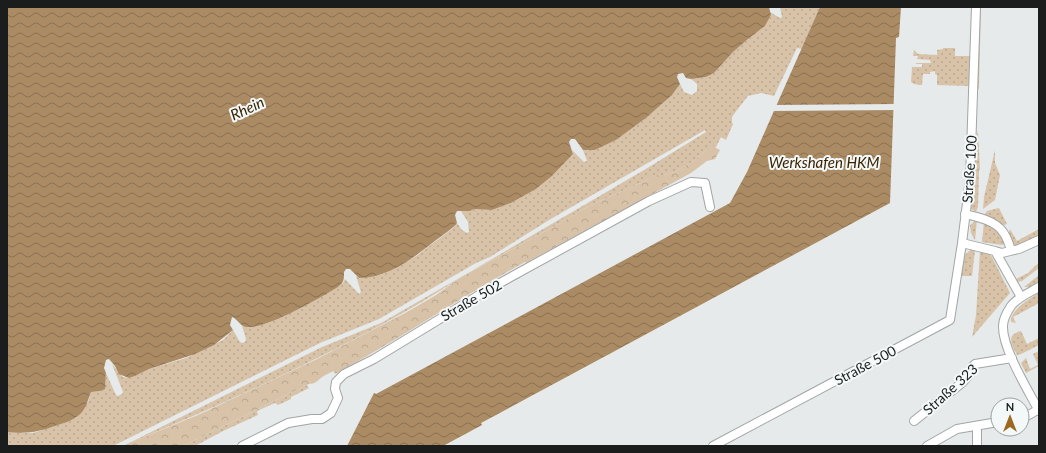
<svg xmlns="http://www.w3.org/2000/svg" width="1046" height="453" viewBox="0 0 1046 453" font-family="Lato,sans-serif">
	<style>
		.grass { fill: url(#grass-dots) }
		.forest { fill: url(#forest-crowns) }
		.water { fill: url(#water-waves) }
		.pier { fill: #e6eaea }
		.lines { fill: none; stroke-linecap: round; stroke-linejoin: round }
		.minor-casing { stroke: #a1a5a5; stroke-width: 10 }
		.minor { stroke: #fff; stroke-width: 8 }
		.labels { text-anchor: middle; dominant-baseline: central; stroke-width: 4; stroke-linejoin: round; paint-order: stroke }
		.street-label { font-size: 14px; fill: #1b1d1d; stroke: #f3f8f8 }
		.water-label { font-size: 15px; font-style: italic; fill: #3b2403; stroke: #f3f8f8 }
	</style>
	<defs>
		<pattern id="grass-dots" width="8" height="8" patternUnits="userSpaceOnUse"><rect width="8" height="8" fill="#d8c3a9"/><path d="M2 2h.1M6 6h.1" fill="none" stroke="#b9a791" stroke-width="1.8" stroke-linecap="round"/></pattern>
		<pattern id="forest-crowns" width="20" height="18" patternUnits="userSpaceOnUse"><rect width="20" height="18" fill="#d8c3a9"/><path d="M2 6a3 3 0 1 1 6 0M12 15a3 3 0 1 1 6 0" fill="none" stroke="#b9a791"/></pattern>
		<pattern id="water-waves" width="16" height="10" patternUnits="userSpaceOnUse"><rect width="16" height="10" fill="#ab8b64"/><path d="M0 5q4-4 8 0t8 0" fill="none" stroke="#8a7152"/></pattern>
	</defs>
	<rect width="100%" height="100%" fill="#e6eaea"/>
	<path class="grass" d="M780 7H820L802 49 797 48 774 96 761 93 748 96 737 110 732 117V122L733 124 726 140 721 137 716 147 715 146 704 152 694 161 672 173 664 175H655L643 182 589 206 557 225 468 273 644 170 706 132 705 130 549 220 490 257 476 263 379 319 320 343 113 446H7V432L33 433 67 422 76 418 88 402 91 392 100 391 106 384 105 379 106 373 116 395 118 396 122 394 123 392 112 364 123 377 129 378 135 376 149 369 186 358 223 340 233 330 240 342 242 343 245 342 246 339 242 326 245 327 282 316 338 287 343 283 345 279 359 294 361 292 356 276 359 278 383 274 392 269 416 256 452 229 457 223 462 230 467 233 469 232 468 222 461 211H469L474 209 492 210 511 203 536 189 552 176 573 154 572 150 584 162 587 161 583 150H595L616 140 646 118 672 95 680 84 684 92 692 95 697 91V84L691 79 706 77 714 73 733 52 748 39 765 26 771 15 770 12 780 18 782 17Z
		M979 7H981L979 89H977Z
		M943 48H955V56H970L969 86 937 85V75L935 74V71L930 72V74H923L922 85C918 85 915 85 911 82L912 67H922V64H916V63H931L930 60 917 59 918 56H913L914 50 918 54 937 55V50L943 49Z
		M978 131 980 169 979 171 978 207 976 212 970 208 969 205 971 201 976 138Z
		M995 150V163L1000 175 995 200 983 209 984 197Z
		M999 208 1007 224 1004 225 984 215 987 211Z
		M977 220 975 240 971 233 970 225Z
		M984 222 996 228 1005 242 1004 244 1002 245 982 242Z
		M1010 229 1017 241 1039 229V236L1024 244 1015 246 1008 236Z
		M971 250H975L972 276H960C962 266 961 255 971 250Z
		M980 251 989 253 992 257 1010 293 972 337 976 315Z
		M1039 263V268L1022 281 1016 282 1014 280 1028 273 1035 266Z
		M1039 275V282L1029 287H1024Z
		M461 277C426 301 389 321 351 341 277 379 202 413 125 445L322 347 381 323Z
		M1039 293V303L1013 317 1016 323 1011 322C1009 311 1030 298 1039 293Z
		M1021 331 1027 344 1039 338V345L1021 354 1017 355C1012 345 1005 335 1021 331Z
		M1039 351V366L1026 373 1021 363 1026 358 1030 369 1038 365 1033 354Z
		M307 385 309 388 291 397V399L278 405 275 403 257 411 258 415 223 431 195 446H183Z"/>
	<path class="forest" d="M715 145 716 148 720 150 715 159 707 161 691 173 526 263 525 262C461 297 400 339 335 374L334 371C330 373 324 375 321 378 317 381 315 384 309 384L183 446H122L198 415 317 359 407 312 436 295 461 277 557 225 589 206 643 182 655 175H664L672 173 694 161 704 152Z"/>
	<path class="water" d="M7 7H769L771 15 765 26 748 39 733 52 714 73 706 77 691 79 686 78 683 73 678 74 677 77 680 84 672 95 646 118 616 140 595 150H583L575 139H571L569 142 573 154 552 176 536 189 511 203 492 210 474 209 470 211H457L455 215 457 223C453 228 448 231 443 235 418 253 392 278 359 278L350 269H346L344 272C344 280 344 282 338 287 320 298 266 329 247 327 240 327 238 319 232 317L230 325 233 330 214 345 195 354 149 369 135 376 129 378 119 374 115 366 109 359 106 360 104 368 106 373C105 379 106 383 105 389L100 391 91 392C88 399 87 406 82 412 76 419 68 422 58 425 39 432 27 434 7 432Z
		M820 7H901L899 37 896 38 890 203 481 423 482 425 443 446H347L374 393 376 394 730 203 747 172Z"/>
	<path class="pier" d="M896 104V110L772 111 775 105Z"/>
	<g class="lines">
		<defs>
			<path id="minor" d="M976 7 970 179 962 243 995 251 1021 297
				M965 214C978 217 996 221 1003 232 1007 237 1009 244 1011 250
				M995 251 1002 253 1019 249 1039 240
				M1039 287C1029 293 1018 297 1011 306 1007 312 1003 319 1003 326 1002 348 1028 390 1039 411
				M1022 417 1027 416 1039 409
				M914 421 963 382 970 374 971 368 975 364 1012 358
				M977 426V446
				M242 446 288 423 312 419H322L331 413 338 398 335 389 336 382 344 374 374 359 489 289 649 201 691 182 705 183 710 207
				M713 446 950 320 962 243
				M927 446 957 429 998 422"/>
		</defs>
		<use href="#minor" class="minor-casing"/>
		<use href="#minor" class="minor"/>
	</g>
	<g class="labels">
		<g class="street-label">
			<text transform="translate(969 169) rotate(-86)">Straße 100</text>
			<text transform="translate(471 300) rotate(-30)">Straße 502</text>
			<text transform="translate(865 365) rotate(-28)">Straße 500</text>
			<text transform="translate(950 389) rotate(-42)">Straße 323</text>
		</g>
		<g class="water-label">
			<text transform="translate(247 108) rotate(-25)">Rhein</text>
			<text x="824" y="162">Werkshafen HKM</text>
		</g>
	</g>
	<rect width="1046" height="453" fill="none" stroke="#1b1d1d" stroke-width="16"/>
	<g transform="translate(1010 417)"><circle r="19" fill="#f3f8f8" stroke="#9da0a0"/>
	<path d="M0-3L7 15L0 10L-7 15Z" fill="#9c691e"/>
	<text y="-6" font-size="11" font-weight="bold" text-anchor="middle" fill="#1b1d1d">N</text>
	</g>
</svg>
